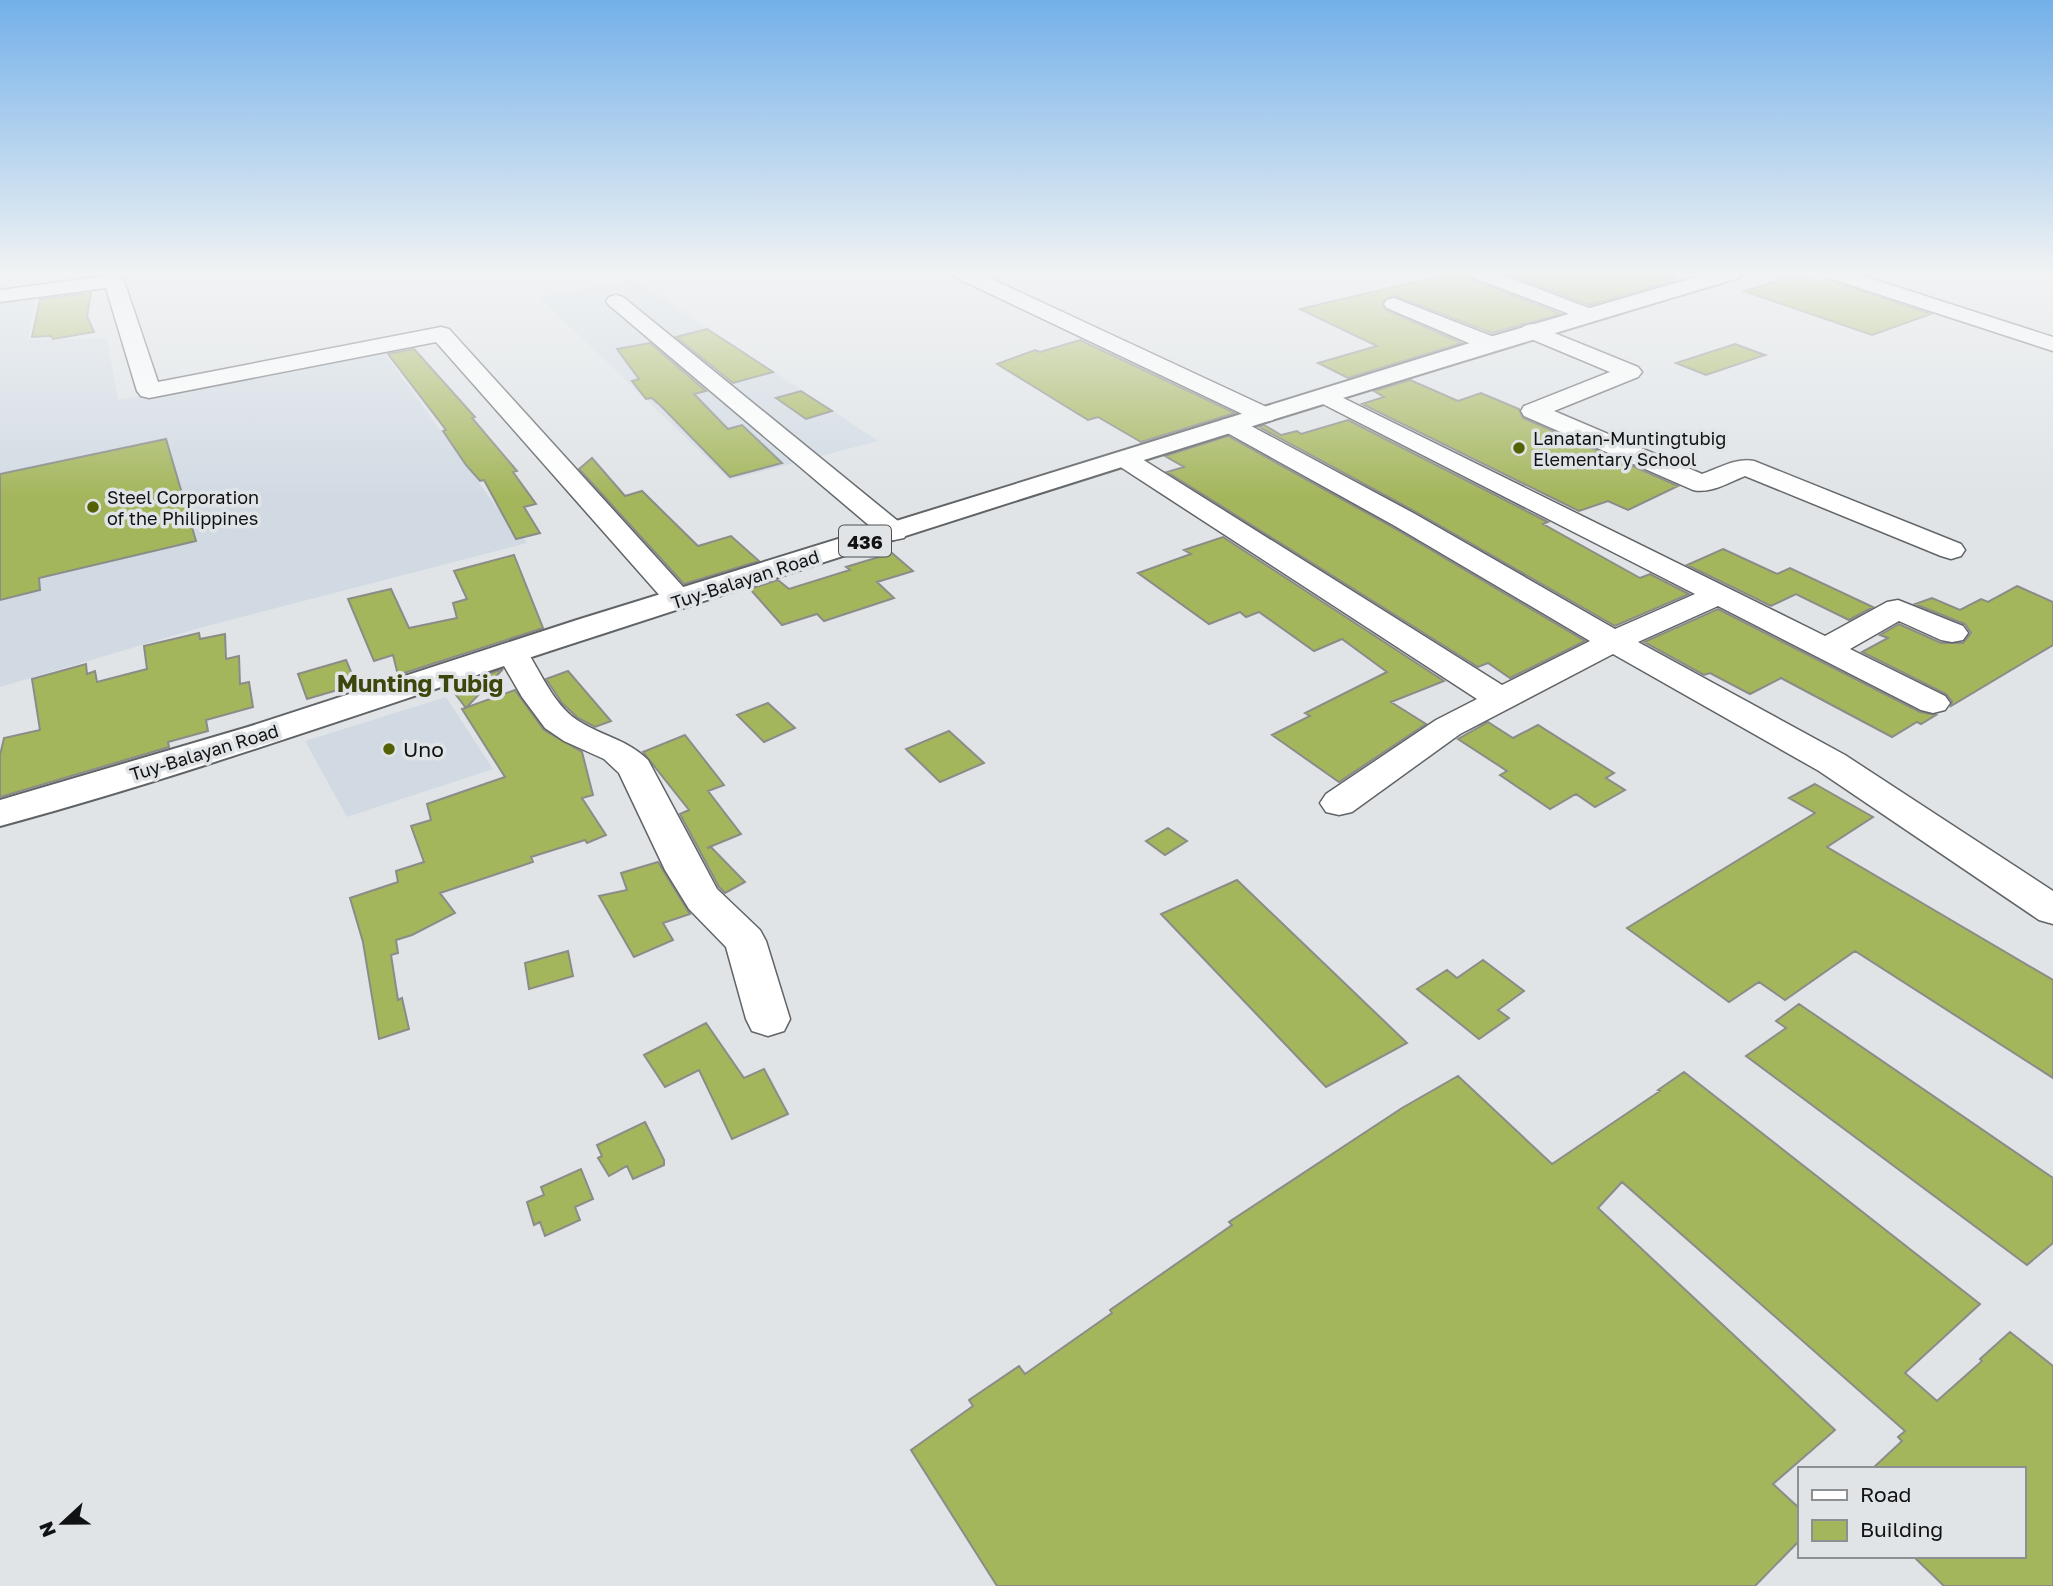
<svg xmlns="http://www.w3.org/2000/svg" width="2053" height="1586" viewBox="0 0 2053 1586" font-family="'Golos Text',sans-serif">
	<style>
		.built { fill: #d1dae3 }
		.building { fill: #a4b65c; stroke: #8b8c88; stroke-width: 2 }
		.lines { fill: none; stroke-linecap: round; stroke-linejoin: round }
		.minor-casing { stroke: #616467; stroke-width: 3 }
		.major-casing { stroke: #616467; stroke-width: 4 }
		.minor { fill: #fff; fill-rule: evenodd }
		.major { fill: #fff; fill-rule: evenodd }
		.poi-dot { fill: #546205; stroke: #e0e4e7; stroke-width: 2.5 }
		.labels { text-anchor: middle; dominant-baseline: central; stroke-width: 7; stroke-linejoin: round; paint-order: stroke }
		.far-poi-label { font-size: 18px; fill: #111213; stroke: #e0e4e7; text-anchor: start }
		.far-street-label { font-size: 18px; fill: #111213; stroke: #e0e4e7 }
		.shield { fill: #e0e4e7; stroke: #4f5153; stroke-width: 2 }
		.shield-label { font-size: 19px; font-weight: bold; fill: #111213 }
		.poi-label { font-size: 21px; fill: #111213; stroke: #e0e4e7; text-anchor: start }
		.quarter-label { font-size: 24px; font-weight: bold; fill: #3d470d; stroke: #e0e4e7 }
	</style>
	<rect width="100%" height="100%" fill="#e0e4e7"/>
	<path class="built" d="M634 279 878 441 730 480 539 297Z
		M35 295 28 340 107 338 118 400 384 353 501 513 514 524 527 543 203 627 0 687V299Z
		M446 697 493 769 347 817 305 741Z"/>
	<path class="building" d="M1448 274H1469L1473 280 1561 314 1492 333 1393 295 1382 302 1386 310 1462 343 1348 378 1318 363 1377 346 1300 309Z
		M1508 274H1673L1674 281 1589 305Z
		M1796 275 1816 282 1827 279 1931 314 1872 335 1744 291Z
		M91 293 87 316 94 332 53 339 51 336 32 337 40 299Z
		M707 329 732 345 773 372 733 383 676 337Z
		M1080 340 1235 413 1141 442 1098 417 1088 420 997 364 1035 350 1040 352Z
		M650 343 706 391 694 394 728 429 742 425 782 463 730 477 662 407 652 398 646 399 632 381 639 379 617 349Z
		M1735 344 1765 355 1706 375 1676 363Z
		M414 349 475 417 472 418 517 471 513 472 536 504 524 507 540 533 516 539 484 480 480 481 466 465 443 431 446 430 388 354Z
		M1410 380 1458 401 1481 393 1519 409 1523 418 1678 486 1628 510 1608 501 1579 511 1362 404 1384 397 1374 391Z
		M801 391 832 411 806 419 776 398Z
		M1348 420 1548 522 1543 524 1640 578 1650 574 1689 594 1615 626 1416 512 1259 427 1264 425 1281 435 1297 431 1301 434Z
		M1228 436 1394 528 1585 641 1510 678 1488 663 1478 667 1167 472 1184 467 1165 456Z
		M166 439 196 541 39 578 40 590 0 600V474Z
		M592 458 625 496 642 491 698 546 731 536 759 561 684 584 579 469Z
		M1223 537 1444 681 1391 702 1426 724 1339 782 1272 735 1310 716 1305 713 1387 672 1342 639 1314 651 1259 612 1246 617 1240 612 1209 624 1138 573 1191 554 1184 550Z
		M1723 549 1777 574 1790 568 1873 607 1849 620 1796 594 1771 606 1687 565Z
		M892 553 913 571 877 582 894 598 824 621 817 614 782 625 750 589 778 580 789 589 850 570 846 567Z
		M514 555 543 628 398 675 393 655 374 661 348 599 391 589 409 628 457 618 453 603 467 599 454 571Z
		M2017 586 2053 602V645L1951 706 1952 701 1946 694 1862 652 1888 638 1880 635 1899 624 1941 643H1963L1971 633 1965 624 1915 604 1932 598 1960 610 1981 599 1988 602Z
		M1718 609 1920 712 1936 715 1921 724 1917 722 1892 737 1781 678 1750 694 1710 673 1704 675 1644 642Z
		M199 633 200 639 225 634 226 659 239 656 240 684 249 682 253 707 206 720 208 731 168 742 169 747 0 797V755L4 738 40 730 32 679 86 664 87 674 95 671 97 682 147 669 144 646Z
		M346 660 354 679 345 682 348 687 307 699 298 674Z
		M503 669 466 708 450 687 453 686Z
		M568 671 611 721 595 727 578 718 562 703 546 679Z
		M515 690 544 730 582 752 593 795 582 798 606 835 587 843 585 840 531 857 533 862 440 893 455 913 412 935 396 940 398 953 391 955 398 1000 402 998 409 1029 379 1039 363 942 350 898 398 882 396 871 424 862 411 826 431 820 427 804 505 777 462 709Z
		M768 703 795 728 764 742 737 715Z
		M1488 722 1513 738 1538 725 1614 773 1606 778 1625 790 1595 807 1576 794 1550 809 1500 775 1507 771 1458 739Z
		M949 731 984 763 940 782 906 749Z
		M685 735 724 785 708 791 741 834 707 848 711 847 745 882 725 893 719 887 680 814 689 810 643 752Z
		M1815 784 1873 817 1827 847 2053 980V1078L1855 951 1785 1000 1759 982 1729 1002 1627 928 1815 813 1789 798Z
		M1168 828 1187 841 1165 855 1146 841Z
		M658 862 690 914 663 923 673 940 634 957 599 896 627 890 621 873Z
		M1237 880 1407 1043 1326 1087 1161 914Z
		M568 951 573 976 529 989 525 963Z
		M1483 960 1524 991 1498 1010 1509 1018 1479 1039 1417 989 1447 970 1457 978Z
		M1799 1004 2053 1178V1243L2027 1265 1746 1056 1786 1028 1776 1021Z
		M706 1023 744 1078 764 1069 788 1114 732 1139 699 1070 665 1087 644 1055Z
		M1684 1072 1980 1304 1905 1373 1937 1401 1982 1361 1980 1359 2010 1332 2053 1366V1586H1944L1913 1556H2023V1469H1872L1902 1441 1898 1437 1905 1431 1622 1182 1598 1208 1835 1430 1773 1484 1799 1508V1541L1755 1586H997L911 1450 973 1406 969 1400 1019 1366 1025 1374 1112 1313 1110 1310 1232 1225 1229 1222 1402 1108 1458 1076 1552 1164 1660 1091 1658 1090Z
		M645 1122 664 1160V1165L633 1179 627 1166 609 1176 598 1158 602 1156 597 1145Z
		M581 1169 593 1199 575 1207 580 1220 545 1236 540 1222 534 1225 527 1202 544 1195 541 1187Z"/>
	<g class="lines">
		<defs>
			<path id="minor" d="M954 274H981L1273 410 1276 415 1273 420 1264 422 1255 420 957 278Z
				M1471 274H1500L1594 310 1598 314 1594 318H1580L1474 278Z
				M1826 274H1857L2053 337V351L1829 278Z
				M114 275 121 277 124 281 158 382 441 327 449 329 695 600 691 606 680 609 669 606 436 342 149 398 141 396 137 391 106 288 0 302V290Z
				M616 295 623 297 904 526 908 532 904 538 894 540 884 538 609 305 606 301 609 297Z
				M1394 298 1499 339 1502 344 1499 349H1483L1387 308 1384 304 1387 300Z
				M1532 324 1638 367 1642 372 1638 377 1554 411 1702 474C1719 468 1737 457 1754 461L1961 544 1965 550 1961 556 1951 559 1941 556 1745 476C1728 483 1710 494 1693 490L1524 416 1521 411 1524 406 1610 372 1524 336 1521 331 1524 326Z
				M1325 389 1825 636 1887 602 1898 600 1963 626 1968 633 1963 640 1952 642 1941 640 1899 621 1850 649 1945 696 1950 703 1945 710 1933 713 1921 710 1718 606 1638 642 1845 755 2053 891V924L2039 920 1819 771 1613 654 1460 734 1352 812 1339 815 1326 812 1320 803 1326 794 1436 720 1477 699 1116 464 1112 459 1116 454 1125 451 1134 454 1502 685 1590 641 1395 526 1222 430 1219 425 1222 420 1231 418 1240 420 1415 514 1615 629 1695 594 1317 401 1313 396 1317 391Z
				M512 642 523 645C540 670 552 703 577 720 601 736 627 739 648 760L717 889 760 930 766 941 790 1019 784 1031 768 1036 752 1031 746 1019 726 947 689 909 665 870 619 773 604 759 564 741 545 728 522 697 496 652 501 645Z"/>
			<path id="major" d="M1707 274H1741L1738 278C1358 391 979 511 602 634 402 698 203 771 0 826V800L248 727 577 620 1483 339Z"/>
		</defs>
		<use href="#minor" class="minor-casing"/>
		<use href="#major" class="major-casing"/>
		<use href="#minor" class="minor"/>
		<use href="#major" class="major"/>
	</g>
	<linearGradient id="sky" x2="0" y2="1"><stop stop-color="#73b0e9"/><stop offset="0.55" stop-color="#f1f3f4"/><stop offset="1" stop-color="#f1f3f4" stop-opacity="0"/></linearGradient>
	<rect width="2053" height="496" fill="url(#sky)"/>
	<g class="poi-dot">
		<circle cx="1519" cy="448" r="7"/>
		<circle cx="93" cy="507" r="7"/>
		<circle cx="389" cy="749" r="7"/>
	</g>
	<g class="labels">
		<g class="far-poi-label">
			<text x="1533" y="438">Lanatan-Muntingtubig<tspan x="1533" dy="21">Elementary School</tspan></text>
			<text x="107" y="497">Steel Corporation<tspan x="107" dy="21">of the Philippines</tspan></text>
		</g>
		<g class="far-street-label">
			<text transform="translate(745 579) rotate(-18)">Tuy-Balayan Road</text>
			<text transform="translate(204 752) rotate(-17)">Tuy-Balayan Road</text>
		</g>
		<rect class="shield" x="839" y="525.5" width="52" height="31" rx="5"/>
		<g class="shield-label">
			<text x="865" y="541">436</text>
		</g>
		<g class="poi-label">
			<text x="403" y="749">Uno</text>
		</g>
		<g class="quarter-label">
			<text x="420" y="682">Munting Tubig</text>
		</g>
	</g>
	<rect x="1798" y="1467" width="228" height="91" fill="#e0e4e7" stroke="#8d9092" stroke-width="2"/>
	<rect x="1812" y="1490" width="35" height="10" fill="#ffffff" stroke="#8d9092" stroke-width="2"/>
	<text x="1860" y="1502" font-size="21" fill="#111213">Road</text>
	<rect x="1812" y="1520" width="35" height="21" fill="#a4b65c" stroke="#8d9092" stroke-width="2"/>
	<text x="1860" y="1537" font-size="21" fill="#111213">Building</text>
	<g transform="translate(63 1523) rotate(248)" stroke="#e0e4e7" stroke-width="5" paint-order="stroke">
	<path d="M0-5L12 26L0 18L-12 26Z" fill="#111213"/>
	<text y="-10" font-size="19" font-weight="bold" text-anchor="middle" fill="#111213">N</text>
	</g>
</svg>
